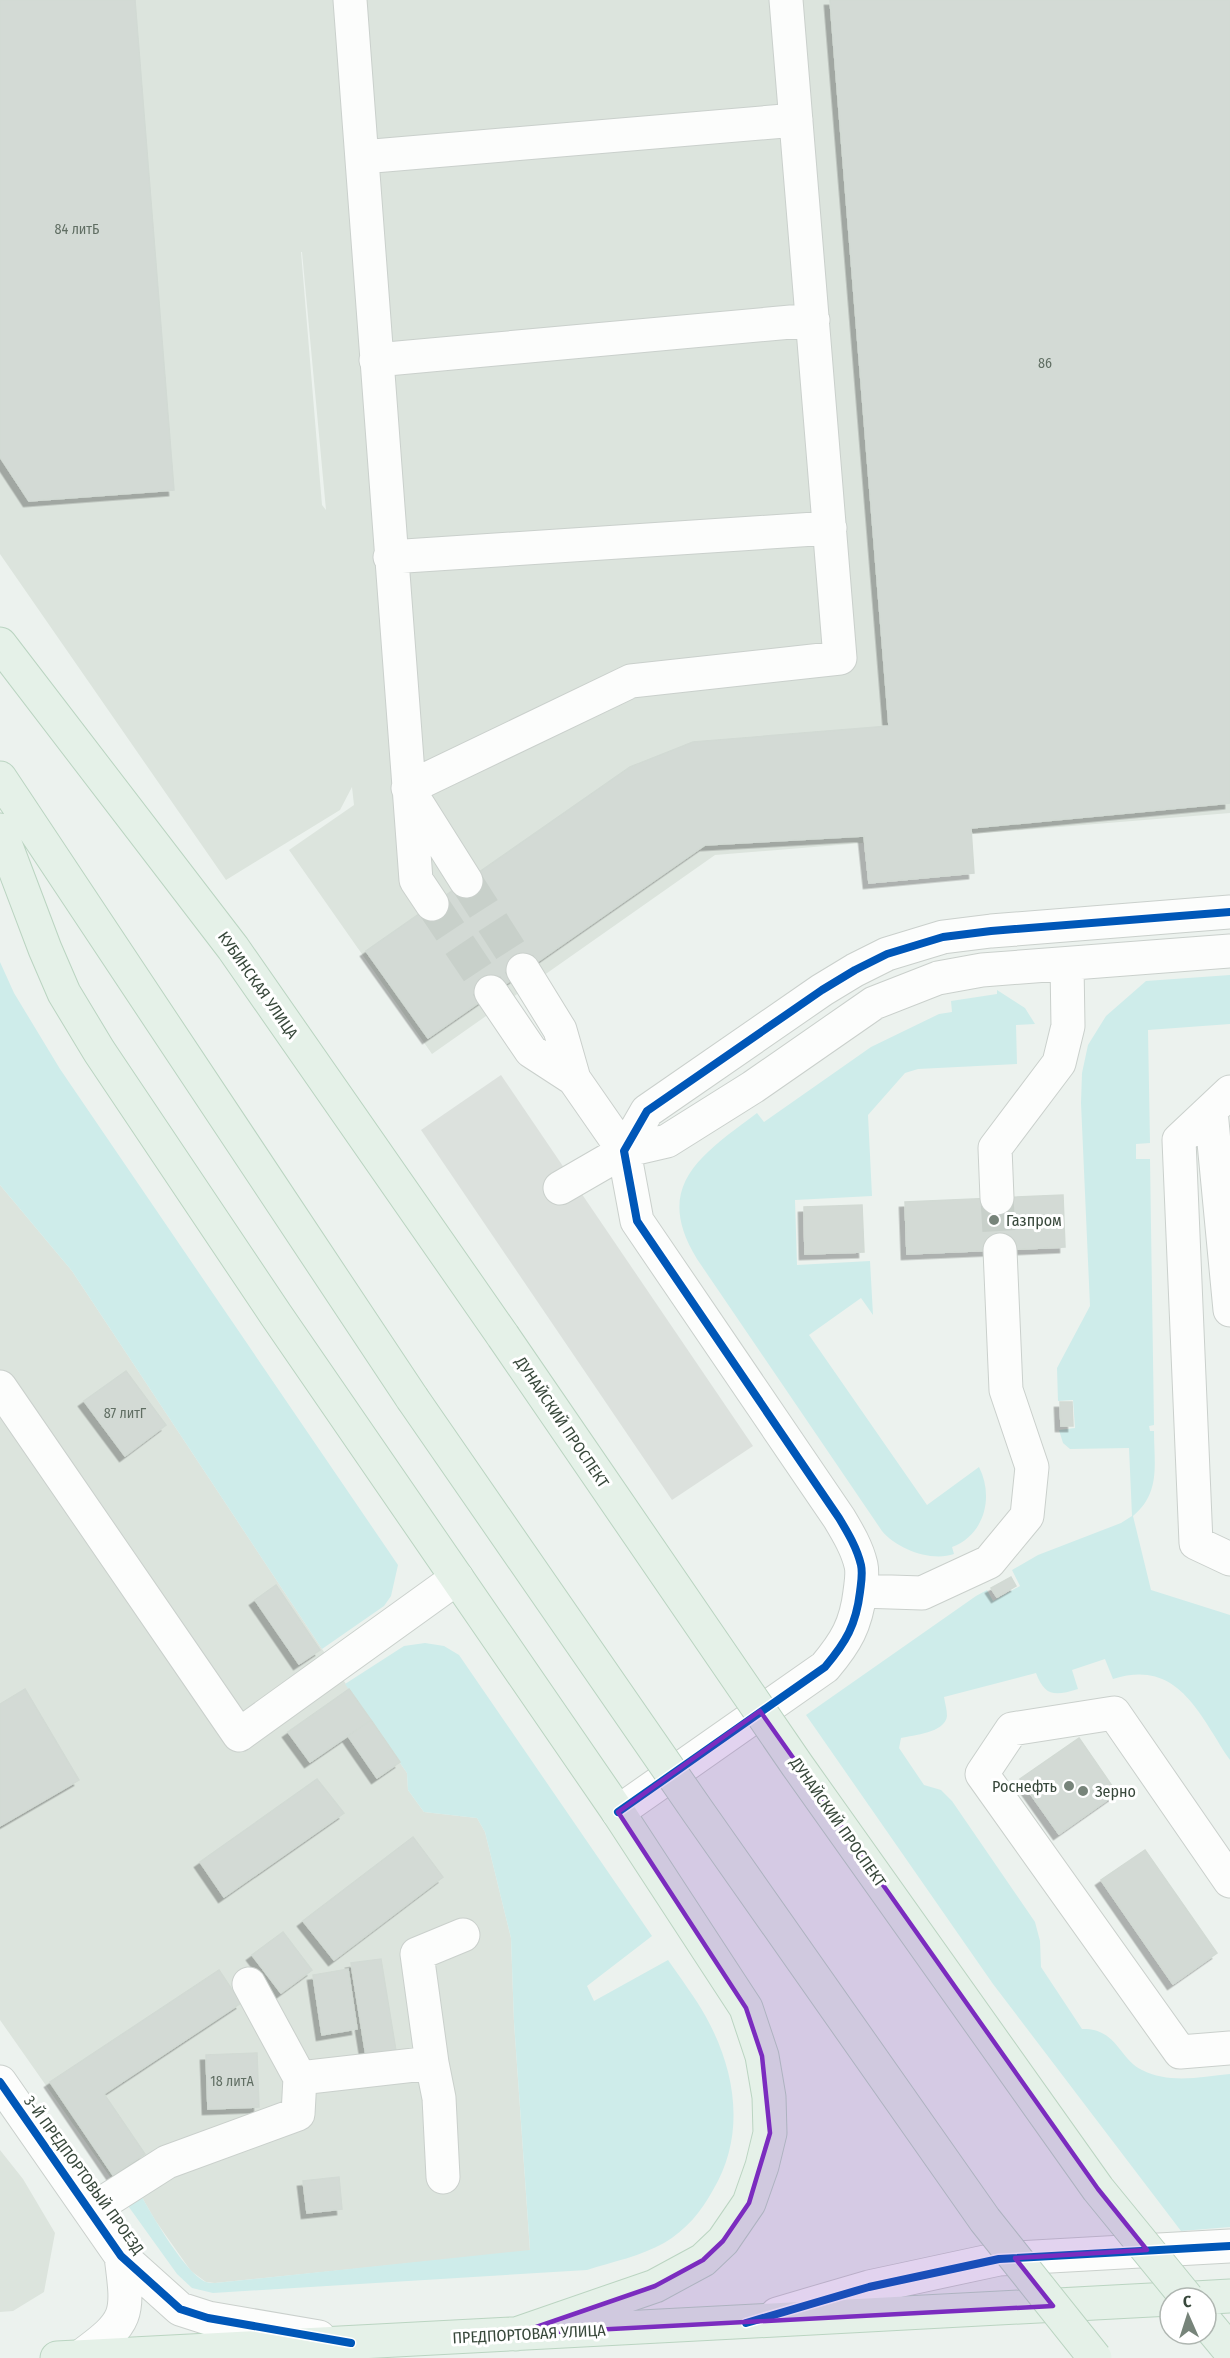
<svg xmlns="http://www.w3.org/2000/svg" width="1230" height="2358" viewBox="0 0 1230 2358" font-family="'Fira Sans Condensed',sans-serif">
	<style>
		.industrial { fill: #dce4dd; fill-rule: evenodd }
		.green { fill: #ceecea }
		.parking { fill: #dce1dd }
		.building { fill: #d3dad5; stroke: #d2dad4; stroke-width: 1.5; filter: url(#shadow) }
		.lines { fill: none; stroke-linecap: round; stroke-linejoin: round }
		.minor-tunnel { stroke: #c8d0ca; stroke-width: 33; stroke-dasharray: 33 16; stroke-linecap: butt }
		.minor-casing { stroke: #cad0cc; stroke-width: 35 }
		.major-casing { stroke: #bad4c1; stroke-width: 35 }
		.minor { stroke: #fcfdfc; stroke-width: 33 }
		.major { stroke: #e5f1e8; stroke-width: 33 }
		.major-bridge-casing { stroke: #bad4c1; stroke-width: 35; stroke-linecap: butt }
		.major-bridge { stroke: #e5f1e8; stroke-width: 33 }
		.cycleway-casing { stroke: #fff; stroke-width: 11 }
		.cycleway { stroke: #0057b8; stroke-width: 8 }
		.marked { fill: #7b2cbf; fill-opacity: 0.2; stroke: #7b2cbf; stroke-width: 4.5; stroke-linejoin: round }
		.poi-dot { fill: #77847a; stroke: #fff; stroke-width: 2 }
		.labels { text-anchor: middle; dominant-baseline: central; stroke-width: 6; stroke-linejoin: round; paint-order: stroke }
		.number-label { font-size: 14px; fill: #606e63 }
		.street-label { font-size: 16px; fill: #38483b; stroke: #fff }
		.poi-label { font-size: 16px; fill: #38483b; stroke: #fff; text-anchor: start }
	</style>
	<defs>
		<filter id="shadow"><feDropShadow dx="-5.5" dy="5.5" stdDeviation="0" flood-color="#0004"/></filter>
	</defs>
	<rect width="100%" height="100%" fill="#ecf2ee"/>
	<path class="industrial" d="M0 0H1230V813L715 855 432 1054 289 850 354 805 352 787 340 810 226 880 0 554ZM301 252H302L326 510 322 505Z
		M0 1185 72 1271 322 1649 407 1773 408 1790 424 1812 477 1818 485 1832 511 1938 514 2022 530 2251 215 2283 206 2282 191 2271 155 2220 136 2187 113 2181 0 2020Z
		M0 2150 23 2179 55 2233 44 2292 13 2311 0 2312Z"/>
	<path class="green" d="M0 962 14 993 60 1069 398 1565 391 1596 384 1606 322 1649 72 1271 0 1185Z
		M1230 975V1024L1148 1030 1150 1143 1136 1144V1159H1150L1154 1425 1149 1426 1150 1431H1154C1154 1464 1161 1493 1133 1516L1151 1590 1230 1615V1760C1199 1714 1178 1658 1113 1679L1105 1659 1072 1670 1078 1689C1055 1696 1045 1697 1036 1673L944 1697C945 1703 947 1710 947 1716 945 1733 913 1735 901 1738L899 1748 924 1785 941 1790 952 1801 1035 1922 1040 1941 1041 1967 1082 2029C1117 2028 1119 2059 1142 2070 1169 2084 1201 2077 1230 2074V2227L1181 2231 993 1984 806 1715 976 1596 987 1590 993 1601 1020 1586 1012 1570 1038 1555 1121 1523 1132 1516 1129 1448 1070 1449 1063 1443 1059 1430 1075 1428 1073 1400 1058 1401 1057 1368 1090 1306 1081 1103 1082 1073 1088 1045 1106 1016 1146 981Z
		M997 990 1025 1008 1035 1024 1016 1025 1017 1064 918 1069 905 1073 868 1115 872 1196 795 1200 797 1265 870 1261 873 1315 861 1298 809 1335 927 1505 979 1467C994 1496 985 1535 952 1547L954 1554C931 1562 897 1549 882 1531L697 1259C652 1186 701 1155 757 1113L764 1122 871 1047 939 1014 952 1012 951 1001 997 994Z
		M425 1643 444 1646 459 1655 652 1936 587 1986 594 2001 668 1960C681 1979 695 1997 706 2017 736 2071 746 2135 713 2190 701 2212 686 2230 664 2243 641 2256 612 2262 587 2270L213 2293 192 2288 177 2274 126 2203 136 2187C149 2209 183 2272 206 2282 209 2283 212 2283 215 2283L530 2250 514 2022 511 1938 485 1832 477 1818 424 1812 408 1790 407 1773 345 1684 404 1646Z"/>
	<path class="parking" d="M501 1075 753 1446 672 1500 421 1130Z"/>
	<path class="building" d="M0 0H135L174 490 29 501 0 457Z
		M830 0H1230V803L971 828 974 873 869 883 864 836 705 845 428 1038 366 951 630 767 693 742 889 726Z
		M1063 1195 1065 1247 907 1254 905 1202Z
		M862 1205 864 1252 805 1254 804 1207Z
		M126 1371 166 1425 125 1456 84 1401Z
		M1060 1402H1072L1073 1426H1061Z
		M1011 1577 1016 1586 997 1597 991 1588Z
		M276 1585 320 1650 299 1664 255 1600Z
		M25 1689 79 1780 0 1826V1704Z
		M349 1689 371 1720 310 1762 288 1732Z
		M371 1720 400 1762 377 1778 348 1736Z
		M1079 1738 1117 1793 1059 1834 1020 1779Z
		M317 1779 344 1813 224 1897 200 1862Z
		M413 1837 443 1877 334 1960 303 1921Z
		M1145 1850 1217 1953 1173 1984 1101 1880Z
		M283 1932 312 1970 281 1993 252 1955Z
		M381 1959 397 2057 367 2062 351 1963Z
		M348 1969 357 2029 322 2035 313 1975Z
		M219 1970 241 2003 104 2094 145 2154 113 2175 50 2082Z
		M257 2053 259 2107 208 2109 206 2055Z
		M339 2177 342 2209 307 2213 303 2181Z"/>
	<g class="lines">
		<path class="minor-tunnel" d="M466 881 523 970
			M432 904 491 992
			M997 1198 1000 1250"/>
		<defs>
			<path id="minor" d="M350 0 416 880 432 904
				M362 157 796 120
				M376 360 813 320
				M390 557 830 528
				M408 788 631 681 840 658 786 0
				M410 792 466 881
				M523 970 560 1030 574 1079 624 1151 637 1221 839 1518C848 1533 857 1548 861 1565 863 1574 861 1583 860 1592 856 1625 846 1642 825 1667L618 1812
				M491 992 531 1051 574 1079
				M1230 1092 1179 1140 1196 1543 1230 1559
				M1211 1111 1230 1310
				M624 1151 647 1111 822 990 855 970 887 954 943 937 991 931 1230 912
				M560 1188 624 1151 667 1141 753 1087 874 1003 938 978 982 970 1230 951
				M997 1198 995 1148 1059 1063 1068 1026 1067 964
				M0 1387 239 1735 457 1578
				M860 1591 922 1593 989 1562 1027 1516 1032 1467 1006 1390 1000 1250
				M1230 1881 1114 1713 1012 1729 982 1774 1180 2052 1230 2048
				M300 2078 432 2063
				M0 2082 121 2256 180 2309 208 2318 319 2337
				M443 2177 439 2098 432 2063 417 1954 463 1935
				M90 2211 167 2162 298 2114 300 2078 249 1984
				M777 2314 869 2287 999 2259 1230 2246
				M80 2357C129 2321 129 2317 121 2256"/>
			<path id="major" d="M0 644 233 948 503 1336
				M0 778 412 1398
				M0 830 45 949 64 993 99 1051 276 1315 618 1812 746 2008 762 2056 769 2097 770 2133 762 2166 749 2203 723 2241 703 2260 655 2286 516 2334
				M1195 2298 1230 2296
				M1206 2322 1230 2351
				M57 2358 1170 2299"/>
		</defs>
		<use href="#minor" class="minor-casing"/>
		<use href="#major" class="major-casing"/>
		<use href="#minor" class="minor"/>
		<use href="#major" class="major"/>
		<defs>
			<path id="major-bridge" d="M503 1336 797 1765 1098 2189 1187 2298
				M412 1398 699 1813 985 2220 1095 2358"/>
		</defs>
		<use href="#major-bridge" class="major-bridge-casing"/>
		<use href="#major-bridge" class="major-bridge"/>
		<defs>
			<path id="cycleway" d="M618 1812 825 1667C846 1642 856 1625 860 1592 861 1583 863 1574 861 1565 857 1548 848 1533 839 1518L637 1221 624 1151 647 1111 822 990 855 970 887 954 943 937 991 931 1230 912
				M0 2082 121 2256 180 2309 208 2318 351 2343
				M746 2323 869 2287 999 2259 1230 2246"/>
		</defs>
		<use href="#cycleway" class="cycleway-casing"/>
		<use href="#cycleway" class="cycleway"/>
	</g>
	<path class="marked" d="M760 1711 1098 2189 1147 2250 1015 2258 1053 2306 516 2334 655 2286 703 2260 723 2241 749 2203 770 2133 762 2056 746 2008 618 1812Z"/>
	<g class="poi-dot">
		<circle cx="994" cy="1220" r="6"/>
		<circle cx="1069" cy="1786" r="6"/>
		<circle cx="1083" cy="1791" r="6"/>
	</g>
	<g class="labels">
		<g class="number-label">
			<text x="77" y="229">84 литБ</text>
			<text x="1045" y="363">86</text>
			<text x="125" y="1413">87 литГ</text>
			<text x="232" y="2081">18 литА</text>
		</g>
		<g class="street-label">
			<text transform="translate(258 985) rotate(55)">КУБИНСКАЯ УЛИЦА</text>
			<text transform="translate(562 1422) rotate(56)">ДУНАЙСКИЙ ПРОСПЕКТ</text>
			<text transform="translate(838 1822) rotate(55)">ДУНАЙСКИЙ ПРОСПЕКТ</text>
			<text transform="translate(84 2175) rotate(54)">3-Й ПРЕДПОРТОВЫЙ ПРОЕЗД</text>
			<text transform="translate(529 2334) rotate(-3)">ПРЕДПОРТОВАЯ УЛИЦА</text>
		</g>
		<g class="poi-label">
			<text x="1006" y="1220">Газпром</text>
			<text x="1057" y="1786" text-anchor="end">Роснефть</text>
			<text x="1095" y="1791">Зерно</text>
		</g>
	</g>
	<g transform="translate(1188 2316) rotate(357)"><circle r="28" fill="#ffffff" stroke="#afb6b1" stroke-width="1.5"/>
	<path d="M0-4.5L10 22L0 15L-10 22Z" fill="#77847a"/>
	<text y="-9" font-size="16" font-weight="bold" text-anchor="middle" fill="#38483b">С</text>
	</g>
</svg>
